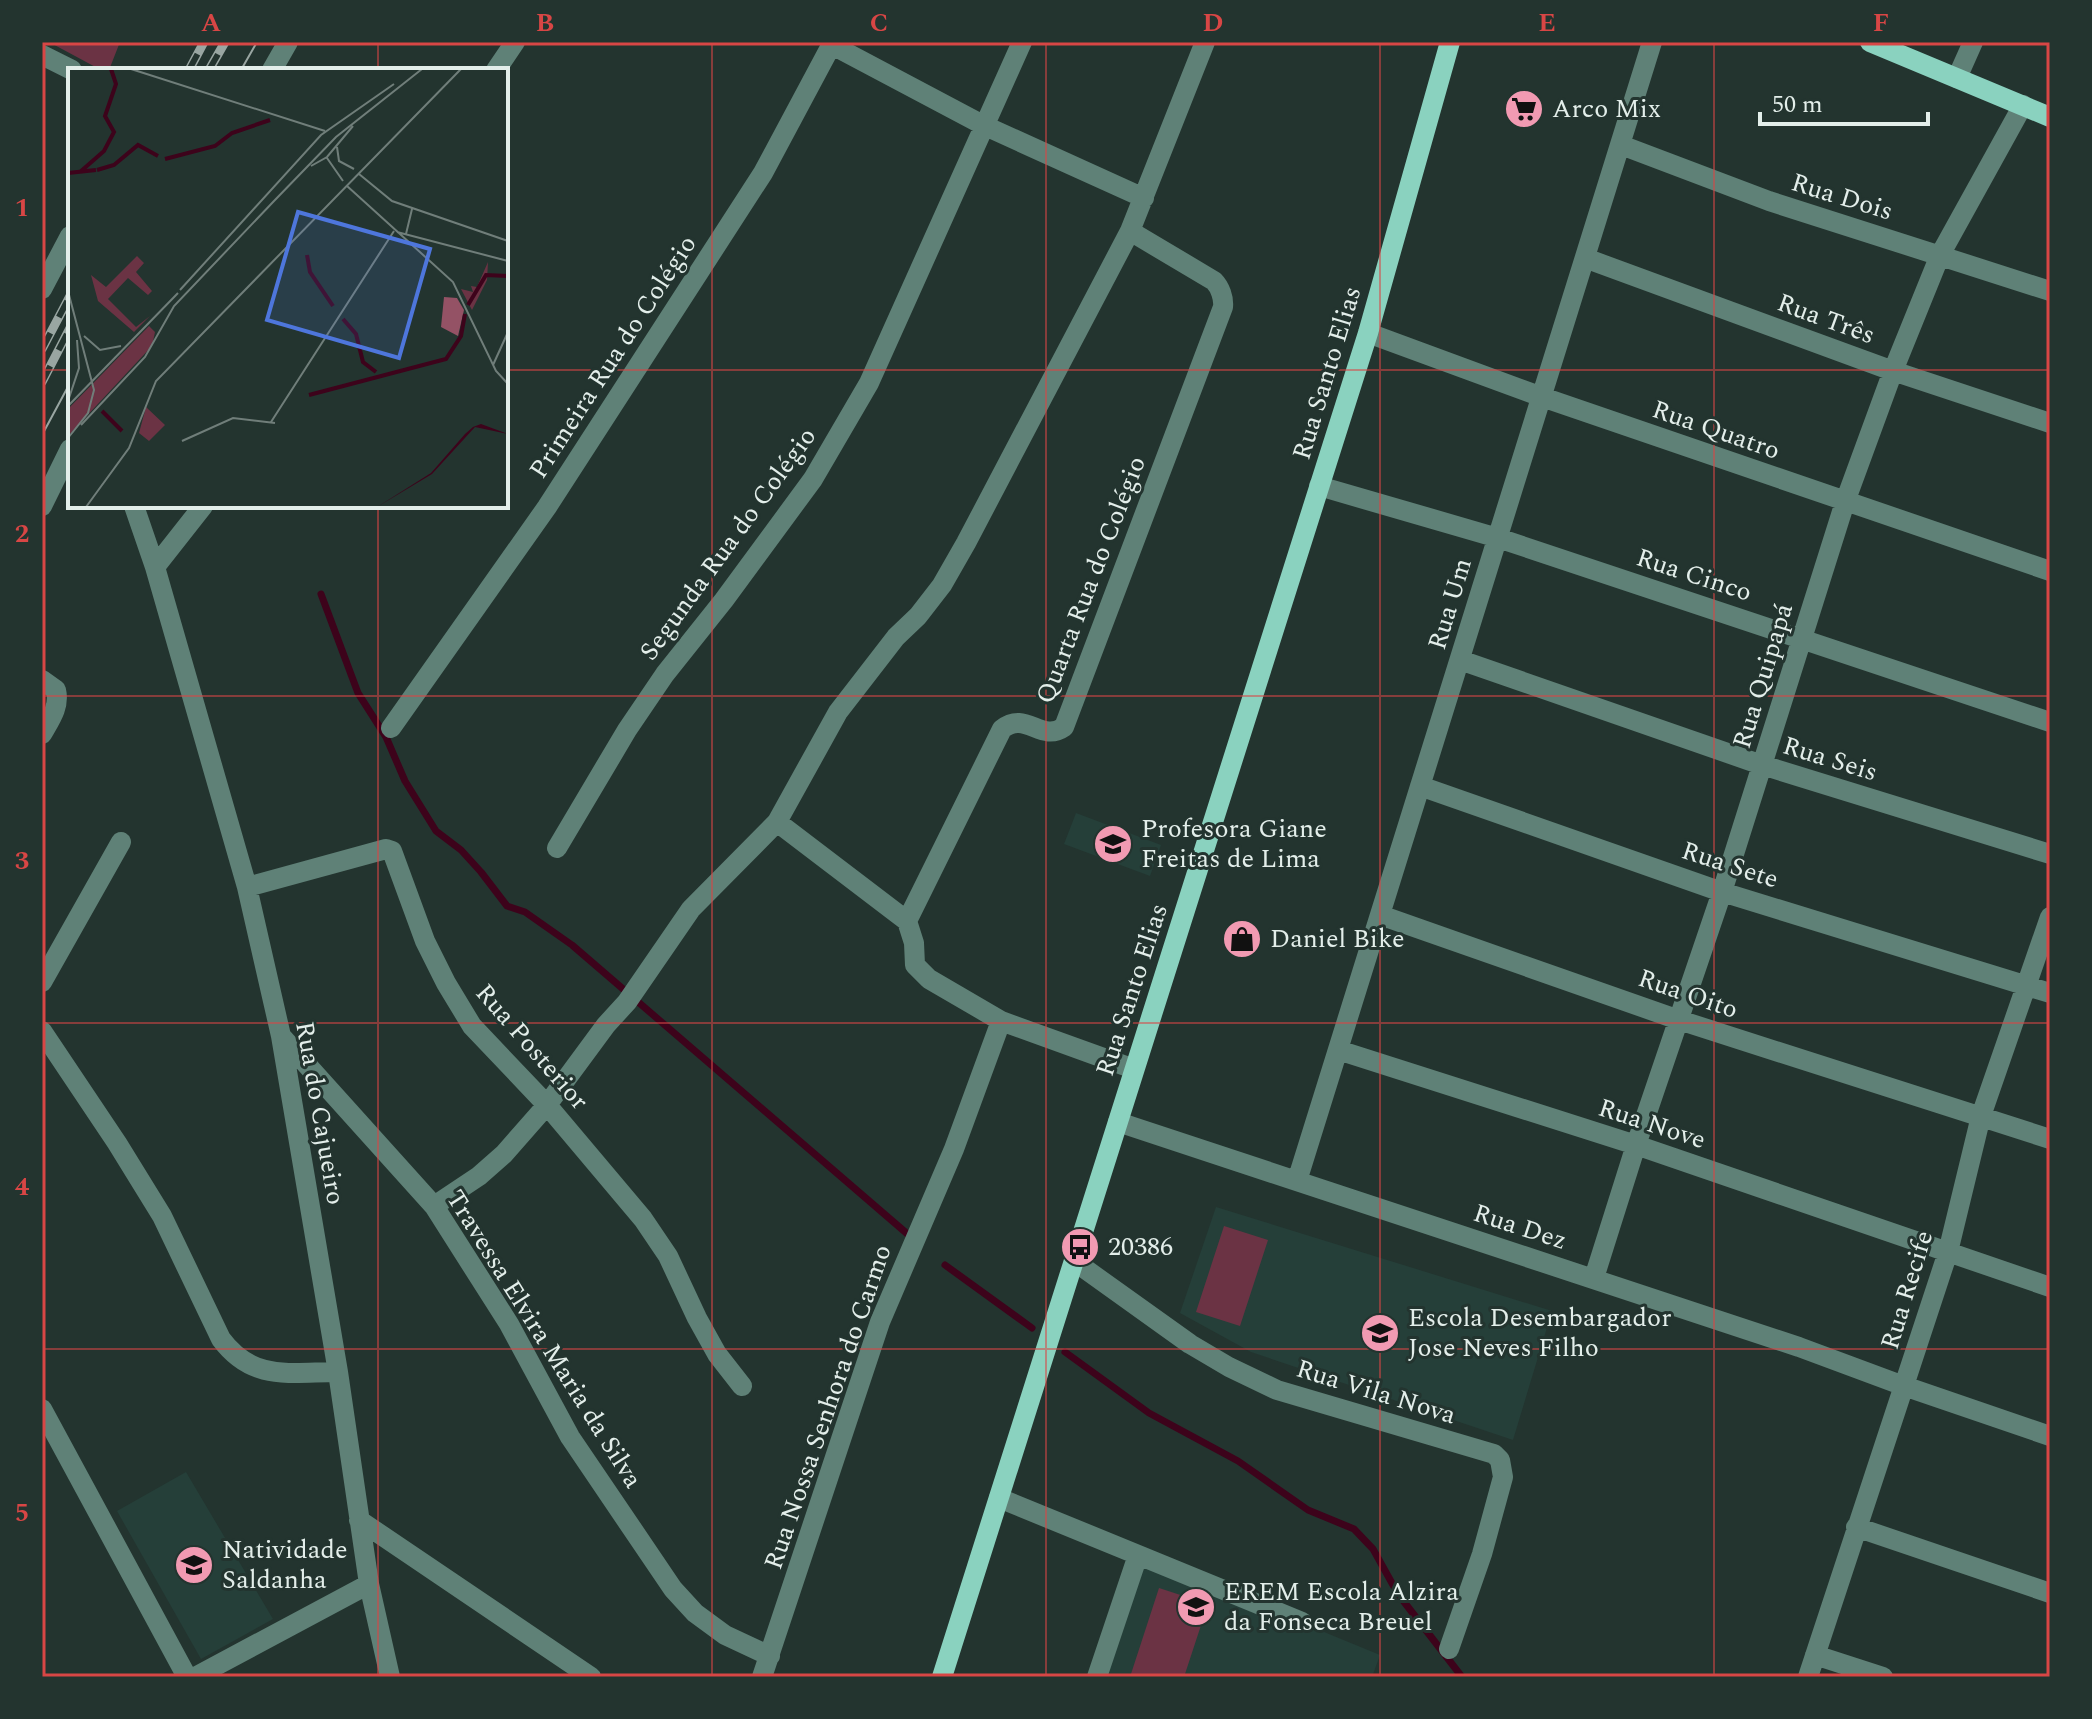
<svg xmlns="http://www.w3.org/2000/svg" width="2092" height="1719" viewBox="0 0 2092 1719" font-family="Spectral,serif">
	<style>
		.built { fill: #253f39 }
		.green { fill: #6b3344 }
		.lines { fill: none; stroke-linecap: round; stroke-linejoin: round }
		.stream { stroke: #3d031b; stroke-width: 7 }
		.minor { stroke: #5f8177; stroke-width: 20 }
		.major { stroke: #8ad2bf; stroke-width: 20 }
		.tram { stroke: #99a6a2; stroke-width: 2 }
		.rail-casing { stroke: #99a6a2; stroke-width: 9 }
		.rail { stroke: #23342f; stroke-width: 6; stroke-dasharray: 18; stroke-linecap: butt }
		.grid { fill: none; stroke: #d84645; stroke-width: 2; stroke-opacity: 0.55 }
		.labels { text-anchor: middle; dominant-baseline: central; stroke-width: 6; stroke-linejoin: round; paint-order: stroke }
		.poi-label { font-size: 26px; fill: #e3eeea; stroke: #23342f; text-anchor: start }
		.street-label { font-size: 26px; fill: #e3eeea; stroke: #23342f }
		.inset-river { fill: none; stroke: #3d031b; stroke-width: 4 }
		.inset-road { fill: none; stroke: #707e7a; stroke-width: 2 }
		.view { fill: #4e76dc; fill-opacity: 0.15; stroke: #4e76dc; stroke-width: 4 }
		.inset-edge { fill: none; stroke: #e3eeea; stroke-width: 4 }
		.neatline { fill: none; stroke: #d84645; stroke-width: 3 }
		.grid-label { font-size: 26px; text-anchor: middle; font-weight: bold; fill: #d84645 }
	</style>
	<rect width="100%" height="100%" fill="#23342f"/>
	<path class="built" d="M1076 813 1161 845 1150 876 1064 844Z
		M1216 1207 1552 1311 1513 1440 1251 1352 1180 1313Z
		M186 1472 273 1619 201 1659 117 1511Z
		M1146 1559 1380 1655 1372 1677H1107Z"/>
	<path class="green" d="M49 42H120L109 70H101Z
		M1224 1226 1268 1240 1240 1326 1196 1312Z
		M1159 1588 1208 1604 1184 1677H1130Z"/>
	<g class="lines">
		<path class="stream" d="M321 594 358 693 386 737 405 781 436 831 461 850 481 872 507 906 525 912 572 945 911 1237
			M945 1265 1032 1328
			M1065 1352 1149 1413 1238 1461 1308 1510 1354 1529 1373 1549 1398 1594 1462 1677"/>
		<path class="minor" d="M832 45 983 125 1144 198
			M42 55 72 70
			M272 70 288 42
			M496 70 515 42
			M1957 78 1973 42
			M1621 145 1769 201 2050 291
			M1585 258 1893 371 2050 423
			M42 289 70 236
			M1368 333 1542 397 2050 571
			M1319 486 1498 538 2050 722
			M42 506 70 449
			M134 506 155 567 247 887 281 1036 338 1372 369 1584 390 1677
			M155 567 203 506
			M1460 660 1762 765 2050 854
			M42 680 56 690C60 707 50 720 42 734
			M391 728 547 507 763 173 833 42
			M1420 786 1722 892 2050 993
			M777 822 907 921 914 943 915 965 929 979 1001 1021 1134 1069
			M557 848 627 730 665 674 724 600 813 479 869 383 1022 42
			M247 887 386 849 392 851 425 941 446 983 472 1026 547 1105 643 1219 668 1256 697 1318 717 1354 742 1386
			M1380 915 1679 1020 2050 1139
			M907 921 1002 729C1026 710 1041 743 1064 727L1223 307C1224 298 1220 287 1214 281L1130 231
			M42 982 121 842
			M42 1031 117 1143 162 1216 221 1339C253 1382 290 1372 338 1372
			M281 1036 434 1206 509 1324 570 1437 673 1589 695 1613 725 1635 770 1656
			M1338 1050 1636 1145 2050 1287
			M1118 1122 1799 1347 1904 1386 2050 1436
			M1297 1181 1652 42
			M434 1206 479 1176 504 1154 547 1105 606 1025 627 1002 691 909 777 822 838 712 896 637 918 616 942 585 966 543 1130 231 1205 42
			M1074 1261 1190 1344 1229 1367 1277 1390 1494 1454 1500 1460 1503 1477 1482 1554 1449 1649
			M1594 1278 1636 1145 1722 892 1845 502 1893 371 1940 255 2023 105
			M42 1409 187 1677
			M999 1498 1302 1622
			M359 1520 591 1677
			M1856 1527 2050 1593
			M1815 1655 1883 1677
			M195 1677 369 1584
			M762 1677 880 1322 954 1149 1001 1021
			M1097 1677 1138 1555
			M1808 1677 1948 1252 1981 1116 2050 917"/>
		<path class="major" d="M1870 42 2050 117
			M942 1677 1368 333 1450 42"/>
		<path class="tram" d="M241 70 257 42
			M42 435 70 383"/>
		<defs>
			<path id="rail" d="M189 70 204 42
				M209 70 225 42
				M42 349 70 296
				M42 382 70 328"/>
		</defs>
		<use href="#rail" class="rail-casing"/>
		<use href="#rail" class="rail"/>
	</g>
	<path class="grid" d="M378 42V70M712 42V1677M1046 42V1677M1380 42V1677M1714 42V1677M42 370H70M506 370H2050M378 506V1677M42 696H2050M42 1023H2050M42 1349H2050"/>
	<defs>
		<symbol id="supermarket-disc" viewBox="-11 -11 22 22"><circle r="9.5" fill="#f19ab2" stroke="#23342f"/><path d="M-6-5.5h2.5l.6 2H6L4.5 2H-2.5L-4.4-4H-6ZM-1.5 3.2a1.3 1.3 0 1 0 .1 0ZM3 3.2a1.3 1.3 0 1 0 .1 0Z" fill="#111"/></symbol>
		<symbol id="school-disc" viewBox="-11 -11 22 22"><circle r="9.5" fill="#f19ab2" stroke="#23342f"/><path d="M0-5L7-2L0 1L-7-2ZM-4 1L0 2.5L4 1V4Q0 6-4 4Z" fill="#111"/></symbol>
		<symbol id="shop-disc" viewBox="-11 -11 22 22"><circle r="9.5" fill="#f19ab2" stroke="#23342f"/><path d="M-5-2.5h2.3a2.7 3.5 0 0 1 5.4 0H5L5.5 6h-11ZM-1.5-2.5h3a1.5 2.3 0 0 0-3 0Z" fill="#111"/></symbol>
		<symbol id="bus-disc" viewBox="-11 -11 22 22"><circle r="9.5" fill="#f19ab2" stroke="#23342f"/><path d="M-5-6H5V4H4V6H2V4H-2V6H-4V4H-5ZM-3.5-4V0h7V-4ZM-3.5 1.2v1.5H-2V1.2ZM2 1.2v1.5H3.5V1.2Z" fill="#111"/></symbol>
	</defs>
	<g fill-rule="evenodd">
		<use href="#supermarket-disc" x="1502" y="87" width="44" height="44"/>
		<use href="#school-disc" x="1091" y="822" width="44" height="44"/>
		<use href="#shop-disc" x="1220" y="917" width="44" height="44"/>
		<use href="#bus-disc" x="1058" y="1225" width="44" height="44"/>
		<use href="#school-disc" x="1358" y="1311" width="44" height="44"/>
		<use href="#school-disc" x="172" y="1543" width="44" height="44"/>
		<use href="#school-disc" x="1174" y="1585" width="44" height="44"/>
	</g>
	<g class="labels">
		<g class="poi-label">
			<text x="1552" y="109">Arco Mix</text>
			<text x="1141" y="829">Profesora Giane<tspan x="1141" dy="30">Freitas de Lima</tspan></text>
			<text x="1270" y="939">Daniel Bike</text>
			<text x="1108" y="1247">20386</text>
			<text x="1408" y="1318">Escola Desembargador<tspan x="1408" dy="30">Jose Neves Filho</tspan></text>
			<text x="222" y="1550">Natividade<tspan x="222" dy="30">Saldanha</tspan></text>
			<text x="1224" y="1592">EREM Escola Alzira<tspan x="1224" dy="30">da Fonseca Breuel</tspan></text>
		</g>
		<g class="street-label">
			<text transform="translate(1842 197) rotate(17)">Rua Dois</text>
			<text transform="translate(1826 319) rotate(20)">Rua Três</text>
			<text transform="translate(613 357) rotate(-57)">Primeira Rua do Colégio</text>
			<text transform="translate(1327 373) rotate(-73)">Rua Santo Elias</text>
			<text transform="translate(1716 430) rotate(19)">Rua Quatro</text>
			<text transform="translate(728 544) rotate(-54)">Segunda Rua do Colégio</text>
			<text transform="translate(1694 575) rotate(18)">Rua Cinco</text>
			<text transform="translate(1091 580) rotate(-69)">Quarta Rua do Colégio</text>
			<text transform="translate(1450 604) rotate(-73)">Rua Um</text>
			<text transform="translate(1763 676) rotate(-73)">Rua Quipapá</text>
			<text transform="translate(1830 759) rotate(17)">Rua Seis</text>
			<text transform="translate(1730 865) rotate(18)">Rua Sete</text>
			<text transform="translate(1132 990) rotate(-72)">Rua Santo Elias</text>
			<text transform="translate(1688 994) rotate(19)">Rua Oito</text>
			<text transform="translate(532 1047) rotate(49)">Rua Posterior</text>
			<text transform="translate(320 1113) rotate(80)">Rua do Cajueiro</text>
			<text transform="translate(1652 1124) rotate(18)">Rua Nove</text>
			<text transform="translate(1520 1227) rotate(18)">Rua Dez</text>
			<text transform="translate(1907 1290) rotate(-73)">Rua Recife</text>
			<text transform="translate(544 1339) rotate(58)">Travessa Elvira Maria da Silva</text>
			<text transform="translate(1376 1392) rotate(17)">Rua Vila Nova</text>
			<text transform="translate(828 1407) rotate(-71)">Rua Nossa Senhora do Carmo</text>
		</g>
	</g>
	<g transform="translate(68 68)">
		<rect width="440" height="440" fill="#23342f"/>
		<path d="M69 188 76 195 68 204 84 223 80 227 60 210 40 231 68 259 82 248 66 264 30 233 23 207 38 219ZM420 194 419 212 404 242 393 221 405 224 403 218 409 219ZM81 258 87 264 84 278 0 368V341ZM78 339 97 357 81 373 71 365Z" fill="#6b3344"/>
		<path d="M376 229 389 230 396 242 390 268 373 259Z" fill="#945265"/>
		<path d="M413 356 440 366 407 359 364 406 309 439 363 405 397 366 405 359Z" fill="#3d031b"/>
		<path class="inset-river" d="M97 91 147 78 164 65 202 52M29 102 46 97 70 77 90 88M12 104 36 83 46 64 37 48 48 16 43 1M0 105 28 102M239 187 242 204 265 238M400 237 418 207 440 208M275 251 288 266 295 294 308 304M241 327 378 291 393 268 397 246M34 343 54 363"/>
		<path class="inset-road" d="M63 1 257 63M269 79 271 93 286 101M259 90 275 113M243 98 259 89 285 58M291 106 324 133 440 173M279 118 385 214 428 303 440 316M329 164 440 193M338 166 344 141M112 222 253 67 326 16M0 223 26 322 20 345 0 370M16 268 32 282 53 278M425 297 440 264M0 333 11 300 9 272M0 338 110 225M203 354 326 163M13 357 77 289 106 238 206 133 268 69 354 1M114 373 165 350 207 355M18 439 61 380 88 313 393 1"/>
		<path class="view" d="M230 144 362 181 331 290 199 252Z"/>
		<rect width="440" height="440" class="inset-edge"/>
	</g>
	<rect width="2092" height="1719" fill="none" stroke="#23342f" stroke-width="88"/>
	<path d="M1760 112v12h168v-12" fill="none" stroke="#e3eeea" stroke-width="4"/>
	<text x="1772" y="112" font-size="24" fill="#e3eeea" stroke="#23342f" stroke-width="6" paint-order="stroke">50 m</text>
	<rect x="44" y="44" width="2004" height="1631" class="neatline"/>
	<g class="grid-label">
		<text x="211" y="31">A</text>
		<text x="545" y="31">B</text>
		<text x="879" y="31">C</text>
		<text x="1213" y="31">D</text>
		<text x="1547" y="31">E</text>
		<text x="1881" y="31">F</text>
		<text x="22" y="216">1</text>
		<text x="22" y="542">2</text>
		<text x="22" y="869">3</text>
		<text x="22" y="1195">4</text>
		<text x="22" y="1521">5</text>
	</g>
</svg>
